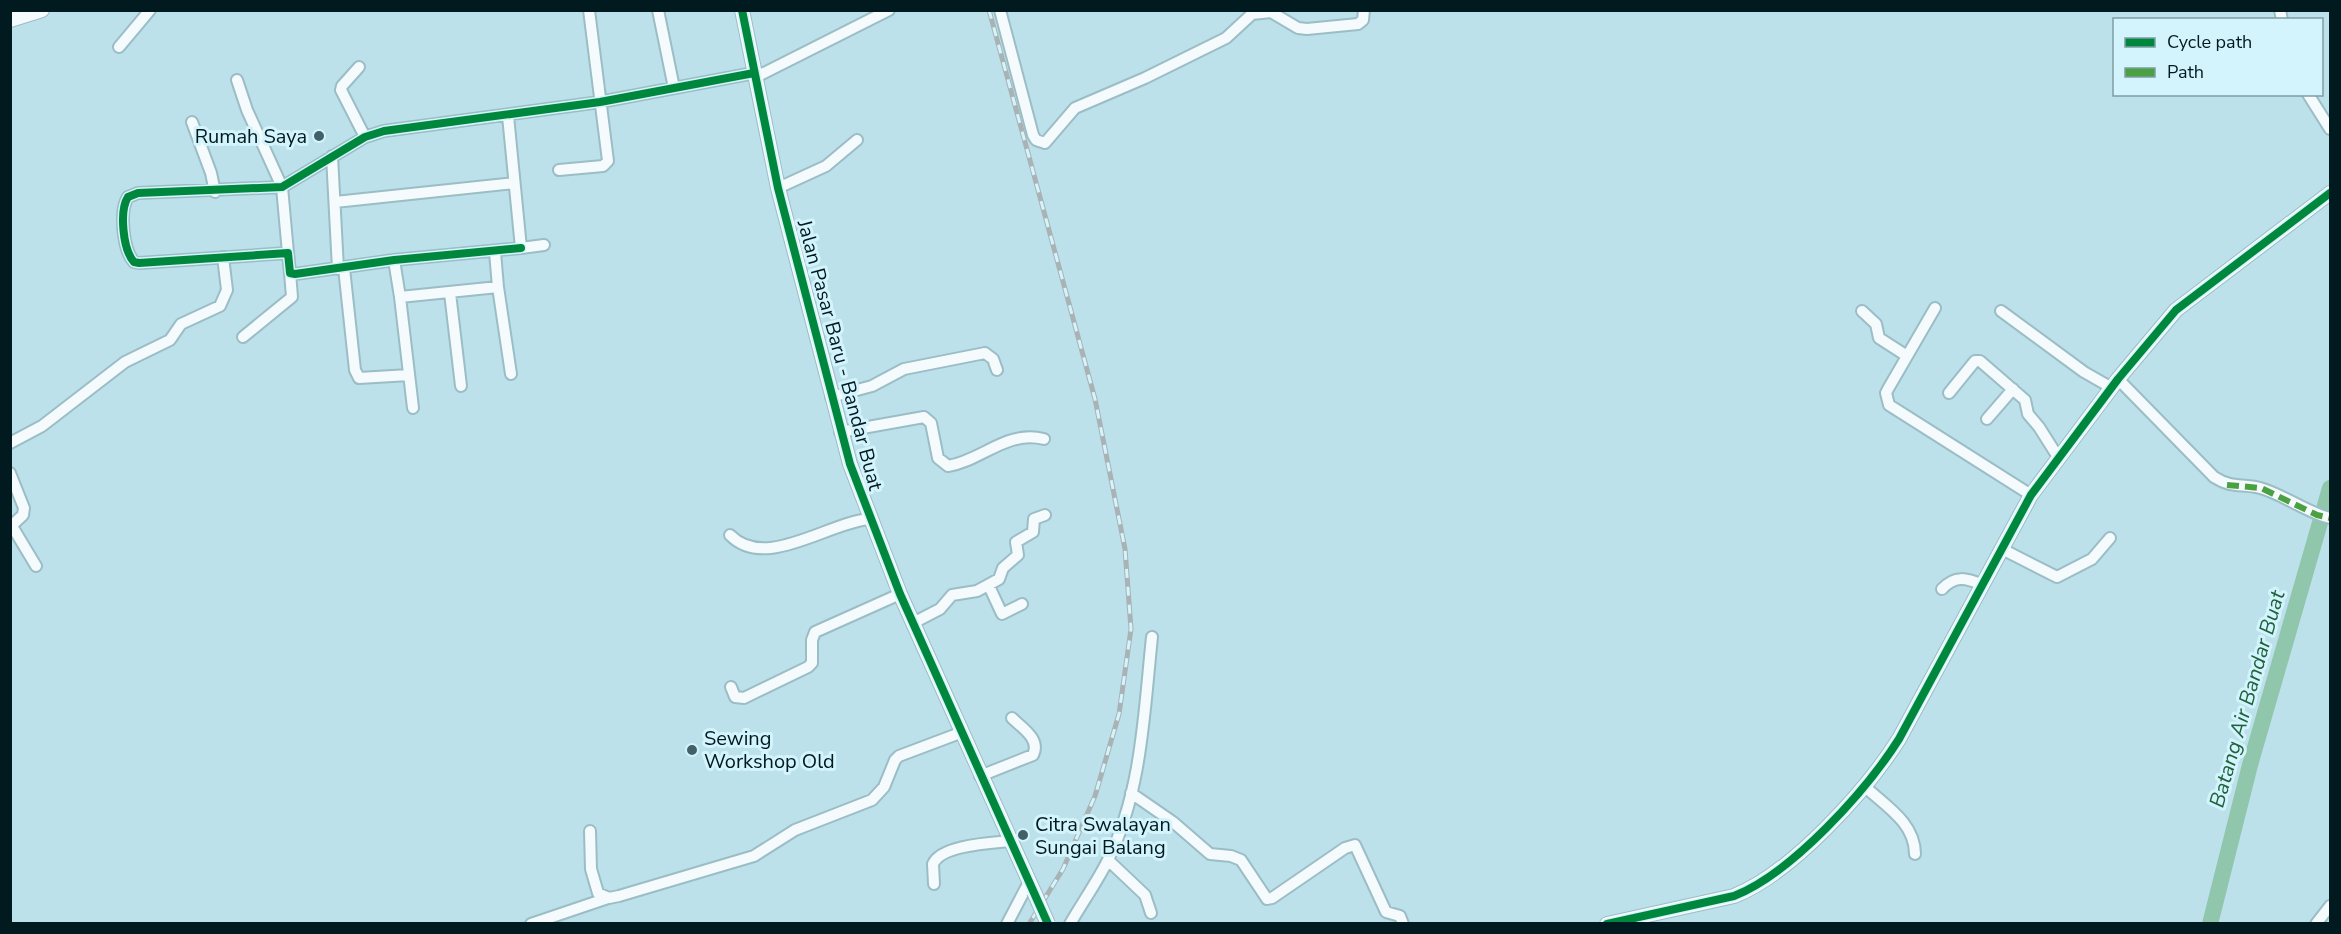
<svg xmlns="http://www.w3.org/2000/svg" width="2341" height="934" viewBox="0 0 2341 934" font-family="'Nunito Sans',sans-serif">
	<style>
		.lines { fill: none; stroke-linecap: round; stroke-linejoin: round }
		.river { stroke: #90c6ab; stroke-width: 16 }
		.minor-casing { stroke: #9bbdc5; stroke-width: 14 }
		.tertiary-casing { stroke: #9bbdc5; stroke-width: 16 }
		.minor { stroke: #f5fafc; stroke-width: 10 }
		.tertiary { stroke: #f5fafc; stroke-width: 14 }
		.rail-casing { stroke: #a9b2b4; stroke-width: 5 }
		.rail { stroke: #d3f4fc; stroke-width: 3; stroke-dasharray: 9; stroke-linecap: butt }
		.tertiary-bridge-casing { stroke: #9bbdc5; stroke-width: 16; stroke-linecap: butt }
		.tertiary-bridge { stroke: #f5fafc; stroke-width: 14 }
		.quiet { stroke: #4ba141; stroke-width: 6; stroke-dasharray: 12 6; stroke-linecap: butt }
		.cycleway-casing { stroke: #d3f4fc; stroke-width: 11 }
		.cycleway { stroke: #00873e; stroke-width: 8 }
		.poi-dot { fill: #426067; stroke: #d3f4fc; stroke-width: 2 }
		.labels { text-anchor: middle; dominant-baseline: central; stroke-width: 6; stroke-linejoin: round; paint-order: stroke }
		.poi-label { font-size: 20px; fill: #001a20; stroke: #d3f4fc; text-anchor: start }
		.street-label { font-size: 20px; fill: #001a20; stroke: #d3f4fc }
		.water-label { font-size: 21px; font-style: italic; fill: #1e623a; stroke: #d3f4fc }
	</style>
	<rect width="100%" height="100%" fill="#bce1ea"/>
	<g class="lines">
		<path class="river" d="M2210 924 2250 765 2330 488"/>
		<defs>
			<path id="minor" d="M658 10 674 88
				M1000 10 1033 135 1036 140 1045 143 1075 108 1145 78 1226 38 1252 14 1271 12 1298 28 1307 29 1358 24 1363 20 1364 10
				M2280 10 2282 20
				M119 47 150 10
				M359 67 342 86 341 90 365 137
				M756 77 889 10
				M237 80 247 110 282 187 288 253
				M2308 94 2330 129
				M508 116 521 248 544 245
				M192 122 211 173 215 192
				M332 156 338 269
				M559 170 603 166 608 161 589 10
				M778 188 826 166 857 140
				M335 202 514 183
				M521 248 394 260 295 274 290 273 288 253 139 263 134 262C123 250 119 211 128 197L138 193 282 187 365 137 384 131 600 102 754 73
				M495 252 498 287
				M394 260 400 297 498 287 511 374
				M344 268 355 370 359 378 409 375
				M450 293 461 386
				M400 297 413 408
				M1935 308 1888 389 1886 393 1889 405 2031 495
				M1862 311 1876 324 1879 338 1907 356
				M2001 311 2084 372 2112 388
				M243 337 292 297 290 273
				M2118 379 2214 477C2233 489 2241 483 2260 488 2283 494 2305 512 2330 518
				M1949 393 1975 361H1980L2025 400 2028 414 2039 427 2058 457
				M831 397 872 386 904 369 985 353 993 359 997 370
				M1987 419 2013 389
				M840 432 924 417 931 423 938 458 948 466C983 460 1006 430 1044 439
				M10 443 42 426 125 362 170 340 181 324 220 306 227 290 223 257
				M10 473 24 508 23 515 10 527
				M12 526 36 566
				M730 535C765 571 827 523 869 519
				M2002 549 2057 577 2092 559 2110 538
				M989 586 1002 614 1022 604
				M1942 589C1955 575 1966 578 1983 585
				M913 623 940 609 952 595 977 591 999 579 1003 568 1018 555 1016 542 1033 532 1034 519 1045 515
				M731 687 735 697 744 698 808 667 812 663V640L815 632 900 594
				M980 776 1033 755C1041 739 1022 728 1012 718
				M1864 786C1886 806 1915 823 1915 854
				M1131 793 1173 822 1210 854 1231 856 1241 860 1267 899 1272 898 1345 848 1355 845 1386 912 1400 916 1403 924
				M590 831 591 869 598 893 609 898 619 896 754 856 795 830 872 800 884 787 895 760 899 756 960 733
				M1108 860 1145 895 1151 913
				M934 884 933 864C941 845 991 843 1010 841
				M531 924 608 898
				M1007 924 1029 882
				M1070 924C1082 903 1097 882 1108 860 1142 791 1144 712 1152 637
				M2316 924 2330 906"/>
			<path id="tertiary" d="M742 10 778 188 850 464 900 594 1034 892
				M10 20 42 10
				M1607 924 1734 896C1792 873 1866 791 1899 739L2031 495 2118 379 2176 310 2330 193"/>
		</defs>
		<use href="#minor" class="minor-casing"/>
		<use href="#tertiary" class="tertiary-casing"/>
		<use href="#minor" class="minor"/>
		<use href="#tertiary" class="tertiary"/>
		<defs>
			<path id="rail" d="M989 10 1095 399 1125 549 1131 629 1119 714 1095 796 1063 869 1029 924"/>
		</defs>
		<use href="#rail" class="rail-casing"/>
		<use href="#rail" class="rail"/>
		<defs>
			<path id="tertiary-bridge" d="M1034 892 1048 924"/>
		</defs>
		<use href="#tertiary-bridge" class="tertiary-bridge-casing"/>
		<use href="#tertiary-bridge" class="tertiary-bridge"/>
		<path class="quiet" d="M2227 485 2261 488 2317 515 2330 518"/>
		<defs>
			<path id="cycleway" d="M742 10 778 188 850 464 900 594 1048 924
				M521 248 394 260 295 274 290 273 288 253 139 263 134 262C123 250 119 211 128 197L138 193 282 187 365 137 384 131 600 102 754 73
				M1607 924 1734 896C1792 873 1866 791 1899 739L2031 495 2118 379 2176 310 2330 193"/>
		</defs>
		<use href="#cycleway" class="cycleway-casing"/>
		<use href="#cycleway" class="cycleway"/>
	</g>
	<g class="poi-dot">
		<circle cx="319" cy="136" r="6"/>
		<circle cx="692" cy="750" r="6"/>
		<circle cx="1023" cy="835" r="6"/>
	</g>
	<g class="labels">
		<g class="poi-label">
			<text x="307" y="136" text-anchor="end">Rumah Saya</text>
			<text x="704" y="738">Sewing<tspan x="704" dy="23">Workshop Old</tspan></text>
			<text x="1035" y="824">Citra Swalayan<tspan x="1035" dy="23">Sungai Balang</tspan></text>
		</g>
		<g class="street-label">
			<text transform="translate(840 355) rotate(75)">Jalan Pasar Baru - Bandar Buat</text>
		</g>
		<g class="water-label">
			<text transform="translate(2247 699) rotate(-74)">Batang Air Bandar Buat</text>
		</g>
	</g>
	<rect width="2341" height="934" fill="none" stroke="#001a20" stroke-width="24"/>
	<rect x="2113" y="18" width="210" height="78" fill="#d3f4fc" stroke="#7f9da4" stroke-width="1.5"/>
	<rect x="2125" y="38" width="30" height="9" fill="#00873e" stroke="#7f9da4" stroke-width="1.5"/>
	<text x="2167" y="48" font-size="18" fill="#001a20">Cycle path</text>
	<rect x="2125" y="68" width="30" height="9" fill="#4ba141" stroke="#7f9da4" stroke-width="1.5"/>
	<text x="2167" y="78" font-size="18" fill="#001a20">Path</text>
</svg>
